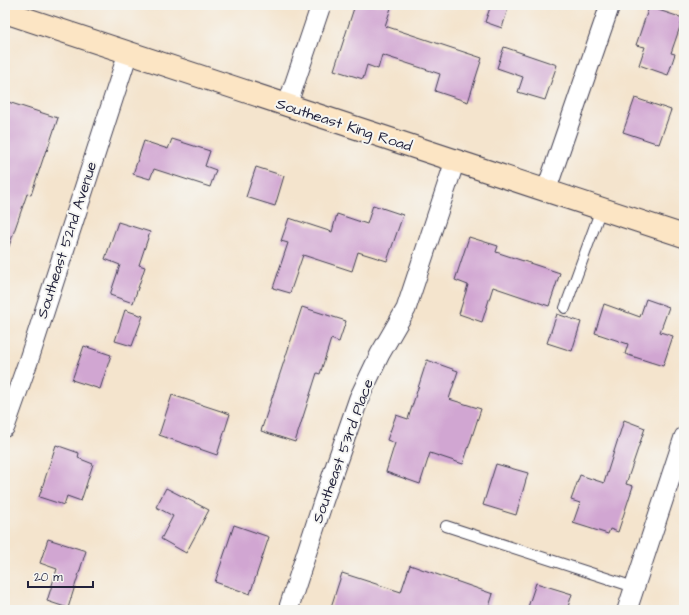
<svg xmlns="http://www.w3.org/2000/svg" width="689" height="615" viewBox="0 0 689 615" font-family="'Architects Daughter',sans-serif">
	<style>
		.building { fill: #d1a6d2 }
		.lines { fill: none; stroke-linecap: round; stroke-linejoin: round }
		.lane-casing { stroke: #423f51; stroke-width: 12 }
		.street-casing { stroke: #423f51; stroke-width: 21 }
		.secondary-casing { stroke: #423f51; stroke-width: 24 }
		.lane { stroke: #fff; stroke-width: 10 }
		.street { stroke: #fff; stroke-width: 19 }
		.secondary { stroke: #fce5c4; stroke-width: 22 }
		.labels { text-anchor: middle; dominant-baseline: central; stroke-width: 4; stroke-linejoin: round; paint-order: stroke }
		.street-label { font-size: 15px; fill: #22223b; stroke: #f6f6f2 }
	</style>
	<rect width="100%" height="100%" fill="#f6f6f2"/>
	<filter id="ink" filterUnits="userSpaceOnUse"><feTurbulence type="fractalNoise" baseFrequency=".025" numOctaves="2"/><feDisplacementMap in="SourceGraphic" scale="8" xChannelSelector="R" yChannelSelector="G"/><feConvolveMatrix kernelMatrix="1 2 1 2 8 2 1 2 1" color-interpolation-filters="sRGB"/></filter>
	<filter id="wash" filterUnits="userSpaceOnUse"><feTurbulence type="fractalNoise" baseFrequency=".012" numOctaves="4" result="noise"/><feDisplacementMap in="SourceGraphic" scale="16" xChannelSelector="R" yChannelSelector="G"/><feGaussianBlur stdDeviation="0.9" result="paint"/><feColorMatrix in="noise" values="0 0 0 0 0 0 0 0 0 0 0 0 0 0 0 0 0 1.4 0 .05"/><feComposite in="paint" operator="in"/></filter>
	<g filter="url(#wash)">
		<rect width="100%" height="100%" fill="#f4e4cd"/>
		<g id="blocks">
			<path class="building" d="M355 5H392L385 26 482 58 468 102 435 91 440 74 382 55 378 69 367 65 363 79 334 70Z
				M491 5H509L502 28 485 22Z
				M649 7 683 18 671 53 675 54 668 75 639 65 645 47 636 45Z
				M504 47 557 65 545 100 518 92 523 77 497 68Z
				M635 98 671 110 659 144 623 132Z
				M5 101 58 118 47 151 46 150 31 195 27 194 8 249 5 248Z
				M172 139 210 151 205 166 216 170 210 187 154 169 150 179 133 174 144 141 168 149Z
				M256 167 284 176 275 206 246 197Z
				M373 205 403 215 387 261 358 252 352 271 303 255 290 293 273 288 288 243 281 241 289 218 332 232 337 214 367 224Z
				M118 222 150 232 139 265 145 267 133 303 110 295 120 265 105 259Z
				M469 237 498 246 496 252 560 273 549 306 493 287 482 322 459 314 468 285 455 280Z
				M646 299 669 307 660 332 673 336 663 366 625 354 628 344 595 333 604 304 640 317Z
				M302 307 346 321 339 342 331 339 320 374 317 373 295 442 261 431Z
				M125 310 143 316 132 346 115 341Z
				M557 314 581 322 572 351 547 343Z
				M84 346 111 355 100 389 72 380Z
				M427 360 458 371 449 399 481 409 463 464 430 453 420 484 386 472 395 443 387 440 396 415 408 419Z
				M172 395 230 414 217 455 159 435Z
				M624 420 645 428 626 484 633 486 618 532 610 529 608 534 573 523 580 503 571 500 580 475 604 483Z
				M56 445 79 453 78 458 93 464 81 501 67 496 64 505 39 497Z
				M496 464 528 473 516 515 483 505Z
				M166 488 209 510 186 553 161 539 173 516 156 507Z
				M234 525 269 537 250 594 215 582Z
				M48 539 86 551 68 608 47 601 57 569 40 563Z
				M410 565 493 594 488 610H330L342 573 401 592Z
				M536 583 572 594 567 610H527Z"/>
		</g>
	</g>
	<g filter="url(#ink)">
		<use href="#blocks" fill-opacity="0" stroke="#423f51" stroke-width="1"/>
		<g class="lines">
			<defs>
				<path id="lane" d="M565 308 601 209
					M446 526 634 587"/>
				<path id="street" d="M287 106 321 5
					M546 191 610 5
					M5 427 29 359 128 53
					M288 610 323 502 359 398 380 354 406 309 455 161
					M627 610 684 437"/>
				<path id="secondary" d="M5 12 684 236"/>
			</defs>
			<use href="#lane" class="lane-casing"/>
			<use href="#street" class="street-casing"/>
			<use href="#secondary" class="secondary-casing"/>
			<use href="#lane" class="lane"/>
			<use href="#street" class="street"/>
			<use href="#secondary" class="secondary"/>
		</g>
	</g>
	<g class="labels">
		<g class="street-label">
			<text transform="translate(344 125) rotate(18)">Southeast King Road</text>
			<text transform="translate(67 240) rotate(-72)">Southeast 52nd Avenue</text>
			<text transform="translate(343 451) rotate(-70)">Southeast 53rd Place</text>
		</g>
	</g>
	<rect width="689" height="615" fill="none" stroke="#f6f6f2" stroke-width="20"/>
	<path d="M28 581v6h65v-6" fill="none" stroke="#22223b" stroke-width="2"/>
	<text x="34" y="581" font-size="12" fill="#22223b" stroke="#f6f6f2" stroke-width="3" paint-order="stroke">20 m</text>
</svg>
